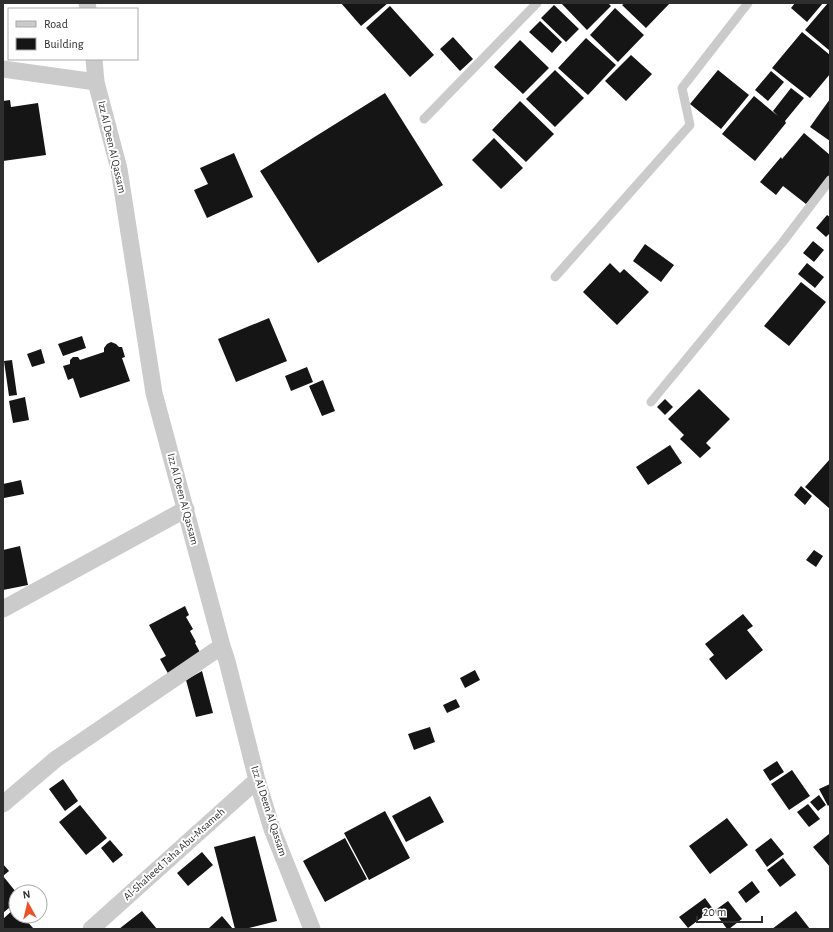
<svg xmlns="http://www.w3.org/2000/svg" width="833" height="932" viewBox="0 0 833 932" font-family="'Alegreya Sans',sans-serif">
	<style>
		.building { fill: #151515 }
		.lines { fill: none; stroke-linecap: round; stroke-linejoin: round }
		.lane { stroke: #cbcbcb; stroke-width: 9 }
		.street { stroke: #cbcbcb; stroke-width: 17 }
		.labels { text-anchor: middle; dominant-baseline: central; stroke-width: 4; stroke-linejoin: round; paint-order: stroke }
		.street-label { font-size: 11px; fill: #2e2e2e; stroke: #fff }
	</style>
	<rect width="100%" height="100%" fill="#fff"/>
	<path class="building" d="M341 3H388L361 26Z
		M561 3H608L611 6 587 30Z
		M625 3H670L646 28 622 5Z
		M795 3H823L807 22 791 8Z
		M828 3H830V51L805 30Z
		M554 5 579 29 566 42 541 18Z
		M390 6 434 55 410 77 366 28Z
		M615 8 644 35 618 62 590 35Z
		M540 21 562 42 552 53 529 32Z
		M802 32 830 55V74L810 98 772 68Z
		M453 37 473 59 460 71 440 49Z
		M586 38 616 65 588 95 558 68Z
		M520 40 549 68 523 94 494 67Z
		M631 55 652 74 626 101 605 81Z
		M555 70 584 98 555 127 526 99Z
		M718 70 749 95 721 129 690 104Z
		M771 71 784 82 768 101 755 90Z
		M791 88 804 98 785 121 786 123 755 161 722 134 754 96 778 116 773 111Z
		M385 93 443 185 318 263 260 171Z
		M830 99V141L810 127Z
		M10 100 11 107 38 103 46 155 3 161V101Z
		M520 101 554 134 526 162 492 130Z
		M804 133 830 155V175L806 204 783 186 776 195 760 182 781 157 782 159Z
		M494 138 523 168 501 189 472 160Z
		M234 153 253 197 207 218 194 190 208 184 200 168Z
		M827 215 830 217V233L826 237 816 228Z
		M813 241 824 250 814 262 803 253Z
		M645 244 674 265 661 282 633 261Z
		M610 263 620 273 624 269 649 292 617 325 583 292Z
		M807 263 824 277 815 288 798 274Z
		M801 282 826 302 789 346 764 326Z
		M269 318 287 361 236 382 218 339Z
		M82 336 86 348 63 356 58 344Z
		M111 342 116 344 119 347H122L125 357 122 358 130 381 80 398 73 378 68 380 63 366 70 364V360L73 357H78L80 360 104 352V348L107 344Z
		M41 349 45 363 32 367 27 354Z
		M12 360 17 395 9 396 4 361Z
		M307 367 313 382 291 391 285 376Z
		M323 380 335 411 322 416 309 386Z
		M699 389 730 419 706 443 711 448 700 458 680 439 684 435 668 419Z
		M25 397 29 420 13 423 9 401Z
		M665 399 673 407 665 415 657 407Z
		M670 445 682 463 648 485 636 467Z
		M830 459V509L805 487Z
		M21 480 24 494 4 498 3 484Z
		M801 486 812 496 805 505 794 495Z
		M20 546 28 585 3 590V550Z
		M814 550 823 556 816 567 806 560Z
		M185 606 189 615 186 617 193 629 190 631 196 642 195 643 202 656 170 677 160 659 166 656 149 625Z
		M743 614 753 626 747 630 763 650 726 680 709 659 714 655 705 644Z
		M475 670 480 680 465 688 460 678Z
		M202 671 213 713 196 717 186 680Z
		M456 699 460 707 447 713 443 705Z
		M430 727 435 742 414 750 408 734Z
		M777 761 784 772 770 781 763 770Z
		M792 770 810 796 789 810 771 784Z
		M63 779 78 801 65 811 49 789Z
		M830 784V804L828 806 819 789Z
		M819 795 826 805 818 811 810 802Z
		M430 796 444 822 406 842 392 816Z
		M808 804 820 819 809 827 797 812Z
		M80 805 107 838 86 855 59 822Z
		M385 811 410 858 369 880 344 833Z
		M727 818 748 845 710 874 689 846Z
		M829 834H830V867L813 847Z
		M255 836 277 921 245 929H235L214 847Z
		M345 838 367 879 325 902 303 861Z
		M771 838 784 854 767 867 755 850Z
		M110 840 123 855 113 863 101 848Z
		M202 852 213 865 188 886 177 873Z
		M783 858 796 875 780 887 767 870Z
		M3 864 9 871 3 876Z
		M3 876 16 892V902L3 913Z
		M752 881 760 892 746 903 738 892Z
		M705 898 713 909 688 928 679 917Z
		M728 901 742 919 729 929H727L714 911Z
		M15 908 16 916H22L34 929H3V919Z
		M142 911 157 929H119Z
		M796 911 810 929H772Z
		M222 916 233 929H208Z"/>
	<g class="lines">
		<path class="lane" d="M424 119 537 3
			M555 277 690 125 682 88 748 3
			M651 402 782 243 830 180"/>
		<path class="street" d="M87 3 88 9
			M94 59 96 82 119 169 154 393 222 646 227 661 257 780 272 829 312 929
			M3 69 96 82
			M3 609 186 509
			M3 804 56 759 222 646
			M91 929 257 780"/>
	</g>
	<g class="labels">
		<g class="street-label">
			<text transform="translate(112 147) rotate(77)">Izz Al Deen Al Qassam</text>
			<text transform="translate(183 499) rotate(75)">Izz Al Deen Al Qassam</text>
			<text transform="translate(269 811) rotate(72)">Izz Al Deen Al Qassam</text>
			<text transform="translate(174 854) rotate(-42)">Al-Shaheed Taha Abu-Msameh</text>
		</g>
	</g>
	<rect width="833" height="932" fill="none" stroke="#2e2e2e" stroke-width="8"/>
	<rect x="8" y="8" width="130" height="52" fill="#ffffff" stroke="#ababab"/>
	<rect x="16" y="21" width="20" height="6" fill="#cbcbcb" stroke="#ababab"/>
	<text x="44" y="28" font-size="12" fill="#2e2e2e">Road</text>
	<rect x="16" y="38" width="20" height="12" fill="#151515" stroke="#ababab"/>
	<text x="44" y="48" font-size="12" fill="#2e2e2e">Building</text>
	<g transform="translate(28 904) rotate(352)"><circle r="19" fill="#ffffff" stroke="#ababab"/>
	<path d="M0-3L7 15L0 10L-7 15Z" fill="#ed5128"/>
	<text y="-6" font-size="11" font-weight="bold" text-anchor="middle" fill="#2e2e2e">N</text>
	</g>
	<path d="M697 916v6h65v-6" fill="none" stroke="#2e2e2e" stroke-width="2"/>
	<text x="703" y="916" font-size="12" fill="#2e2e2e" stroke="#ffffff" stroke-width="3" paint-order="stroke">20 m</text>
</svg>
